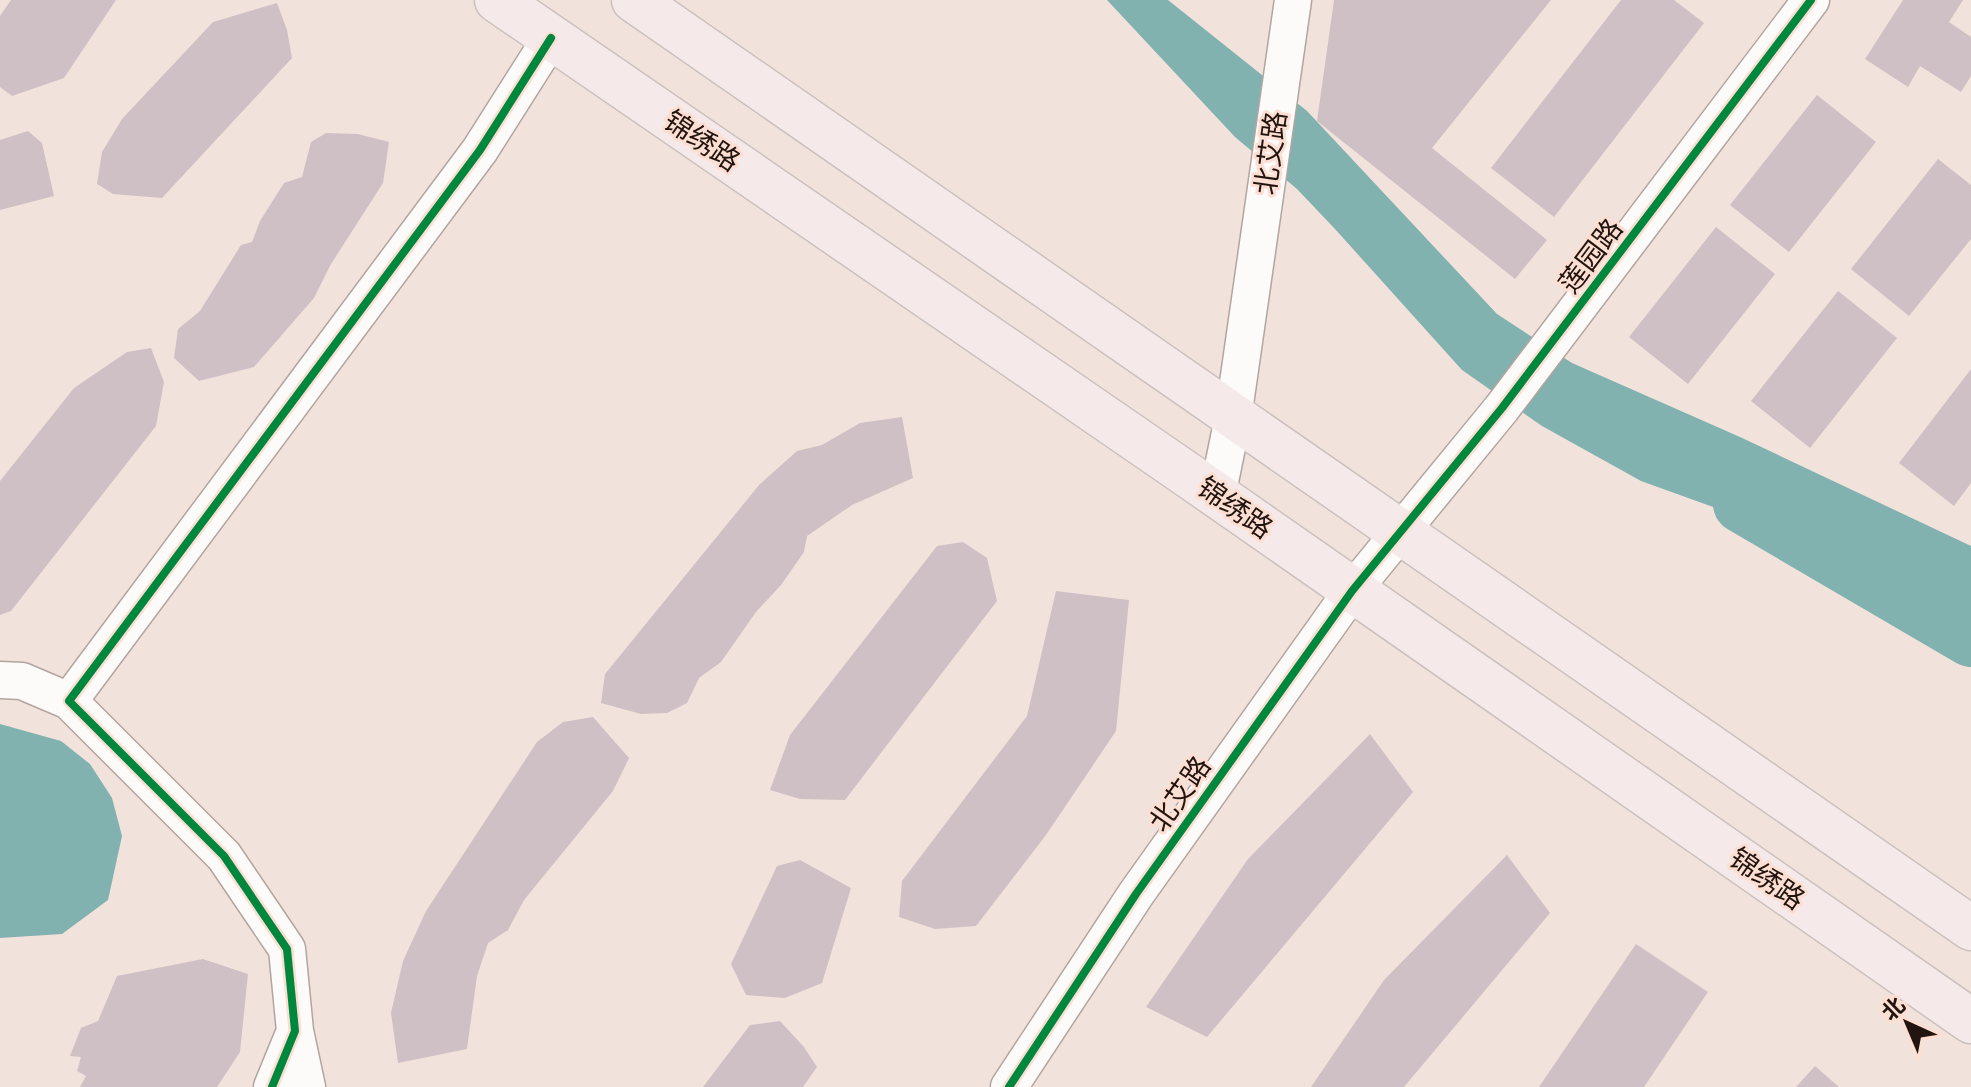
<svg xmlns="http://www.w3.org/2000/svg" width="1971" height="1087" viewBox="0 0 1971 1087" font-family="'Crimson Pro','Noto Sans SC',serif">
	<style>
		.water { fill: #81b2b0 }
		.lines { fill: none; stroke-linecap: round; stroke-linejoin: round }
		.river { stroke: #81b2b0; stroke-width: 58 }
		.building { fill: #cfc0c6 }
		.minor-casing { stroke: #b2a5a0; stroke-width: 39 }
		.major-casing { stroke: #cac1be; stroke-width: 47 }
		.minor { stroke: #fdfbfa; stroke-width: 36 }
		.major { stroke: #f5eae9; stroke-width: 44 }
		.cycleway-casing { stroke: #fcdfd2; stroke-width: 13 }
		.cycleway { stroke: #00873e; stroke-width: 8 }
		.labels { text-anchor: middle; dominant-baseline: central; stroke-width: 6; stroke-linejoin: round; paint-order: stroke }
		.street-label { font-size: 28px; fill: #221510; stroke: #fcdfd2 }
	</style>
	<rect width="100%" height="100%" fill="#f2e2dc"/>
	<path class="water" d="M1107 0H1168L1307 111 1497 314 1572 363 1740 437 1971 546V631L1943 622 1802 539 1641 481 1542 426 1462 370 1335 229 1297 189 1235 137Z
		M0 724 61 741 90 764 112 798 122 836 108 900 62 934 0 938Z"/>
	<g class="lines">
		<path class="river" d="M1742 504 1971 638"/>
	</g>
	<path class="building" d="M11 0H116L64 78 12 96 0 87V16Z
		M1334 0H1551L1432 148 1547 240 1515 279 1317 121Z
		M1621 0H1674L1704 23 1554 217 1491 168Z
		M1903 0H1963L1949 22 1971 37V76L1961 92 1920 66 1908 87 1865 59Z
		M277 3 287 30 292 58 162 198 113 194 97 184 102 152 122 119 213 22Z
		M1817 95 1876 142 1789 252 1730 205Z
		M28 131 42 143 54 196 0 210V140Z
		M326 133 358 134 389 142 383 183 331 264 314 298 254 367 199 381 174 358 178 329 200 311 241 245 252 242 260 221 284 183 302 177 311 142Z
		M1938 159 1971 185V239L1909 316 1851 269Z
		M1716 227 1775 274 1688 384 1629 337Z
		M1838 291 1897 338 1810 448 1751 401Z
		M151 348 164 382 156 426 11 611 0 615V481L74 388 127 352Z
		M1971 369V483L1954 506 1899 463Z
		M902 417 913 478 852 505 807 536 804 552 781 585 756 612 721 662 699 678 687 703 667 713 641 714 601 703 605 674 759 485 797 451 822 445 860 423Z
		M963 542 987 558 997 601 845 800 800 799 770 790 790 735 937 546Z
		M1056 591 1129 600 1116 731 1046 835 976 926 935 929 899 917 902 881 1027 716Z
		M593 717 629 758 613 791 524 900 508 930 488 943 477 976 467 1049 398 1063 391 1013 403 961 426 911 537 742 563 722Z
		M1370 734 1413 792 1207 1037 1146 1007 1248 859Z
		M1507 855 1550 913 1404 1087H1311L1384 980Z
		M800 860 851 888 822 983 785 998 746 995 731 964 777 866Z
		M1636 944 1708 992 1644 1087H1539Z
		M203 959 248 974 240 1052 217 1087H80L86 1076 77 1071 81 1057 70 1056 81 1028 98 1021 117 976Z
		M780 1021 804 1047 817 1067 803 1087H703L750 1025Z
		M1815 1066 1839 1087H1796Z"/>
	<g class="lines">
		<defs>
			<path id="minor" d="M1217 496 1233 418 1293 0
				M0 680 22 681 69 701
				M295 1031 307 1087
				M272 1087 295 1031 287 949 224 856 69 701 480 150 551 38
				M1009 1087 1136 894 1352 591 1502 408 1811 0"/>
			<path id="major" d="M497 0 1185 473 1971 1021
				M634 0 1971 928"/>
		</defs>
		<use href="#minor" class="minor-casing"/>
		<use href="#major" class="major-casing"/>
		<use href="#minor" class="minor"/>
		<use href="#major" class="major"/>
		<defs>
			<path id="cycleway" d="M272 1087 295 1031 287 949 224 856 69 701 480 150 551 38
				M1009 1087 1136 894 1352 591 1502 408 1811 0"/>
		</defs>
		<use href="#cycleway" class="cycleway-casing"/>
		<use href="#cycleway" class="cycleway"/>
	</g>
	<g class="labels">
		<g class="street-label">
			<text transform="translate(702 141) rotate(34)">锦绣路</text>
			<text transform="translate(1271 153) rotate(-82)">北艾路</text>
			<text transform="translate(1591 256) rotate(-53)">莲园路</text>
			<text transform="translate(1235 508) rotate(35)">锦绣路</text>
			<text transform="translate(1180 794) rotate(-55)">北艾路</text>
			<text transform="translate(1767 879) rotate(35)">锦绣路</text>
		</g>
	</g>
	<g transform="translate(1907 1023) rotate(316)" stroke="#fcdfd2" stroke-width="6" paint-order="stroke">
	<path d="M0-6L14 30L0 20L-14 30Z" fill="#221510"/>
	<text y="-12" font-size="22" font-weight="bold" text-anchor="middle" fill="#221510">北</text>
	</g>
</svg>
